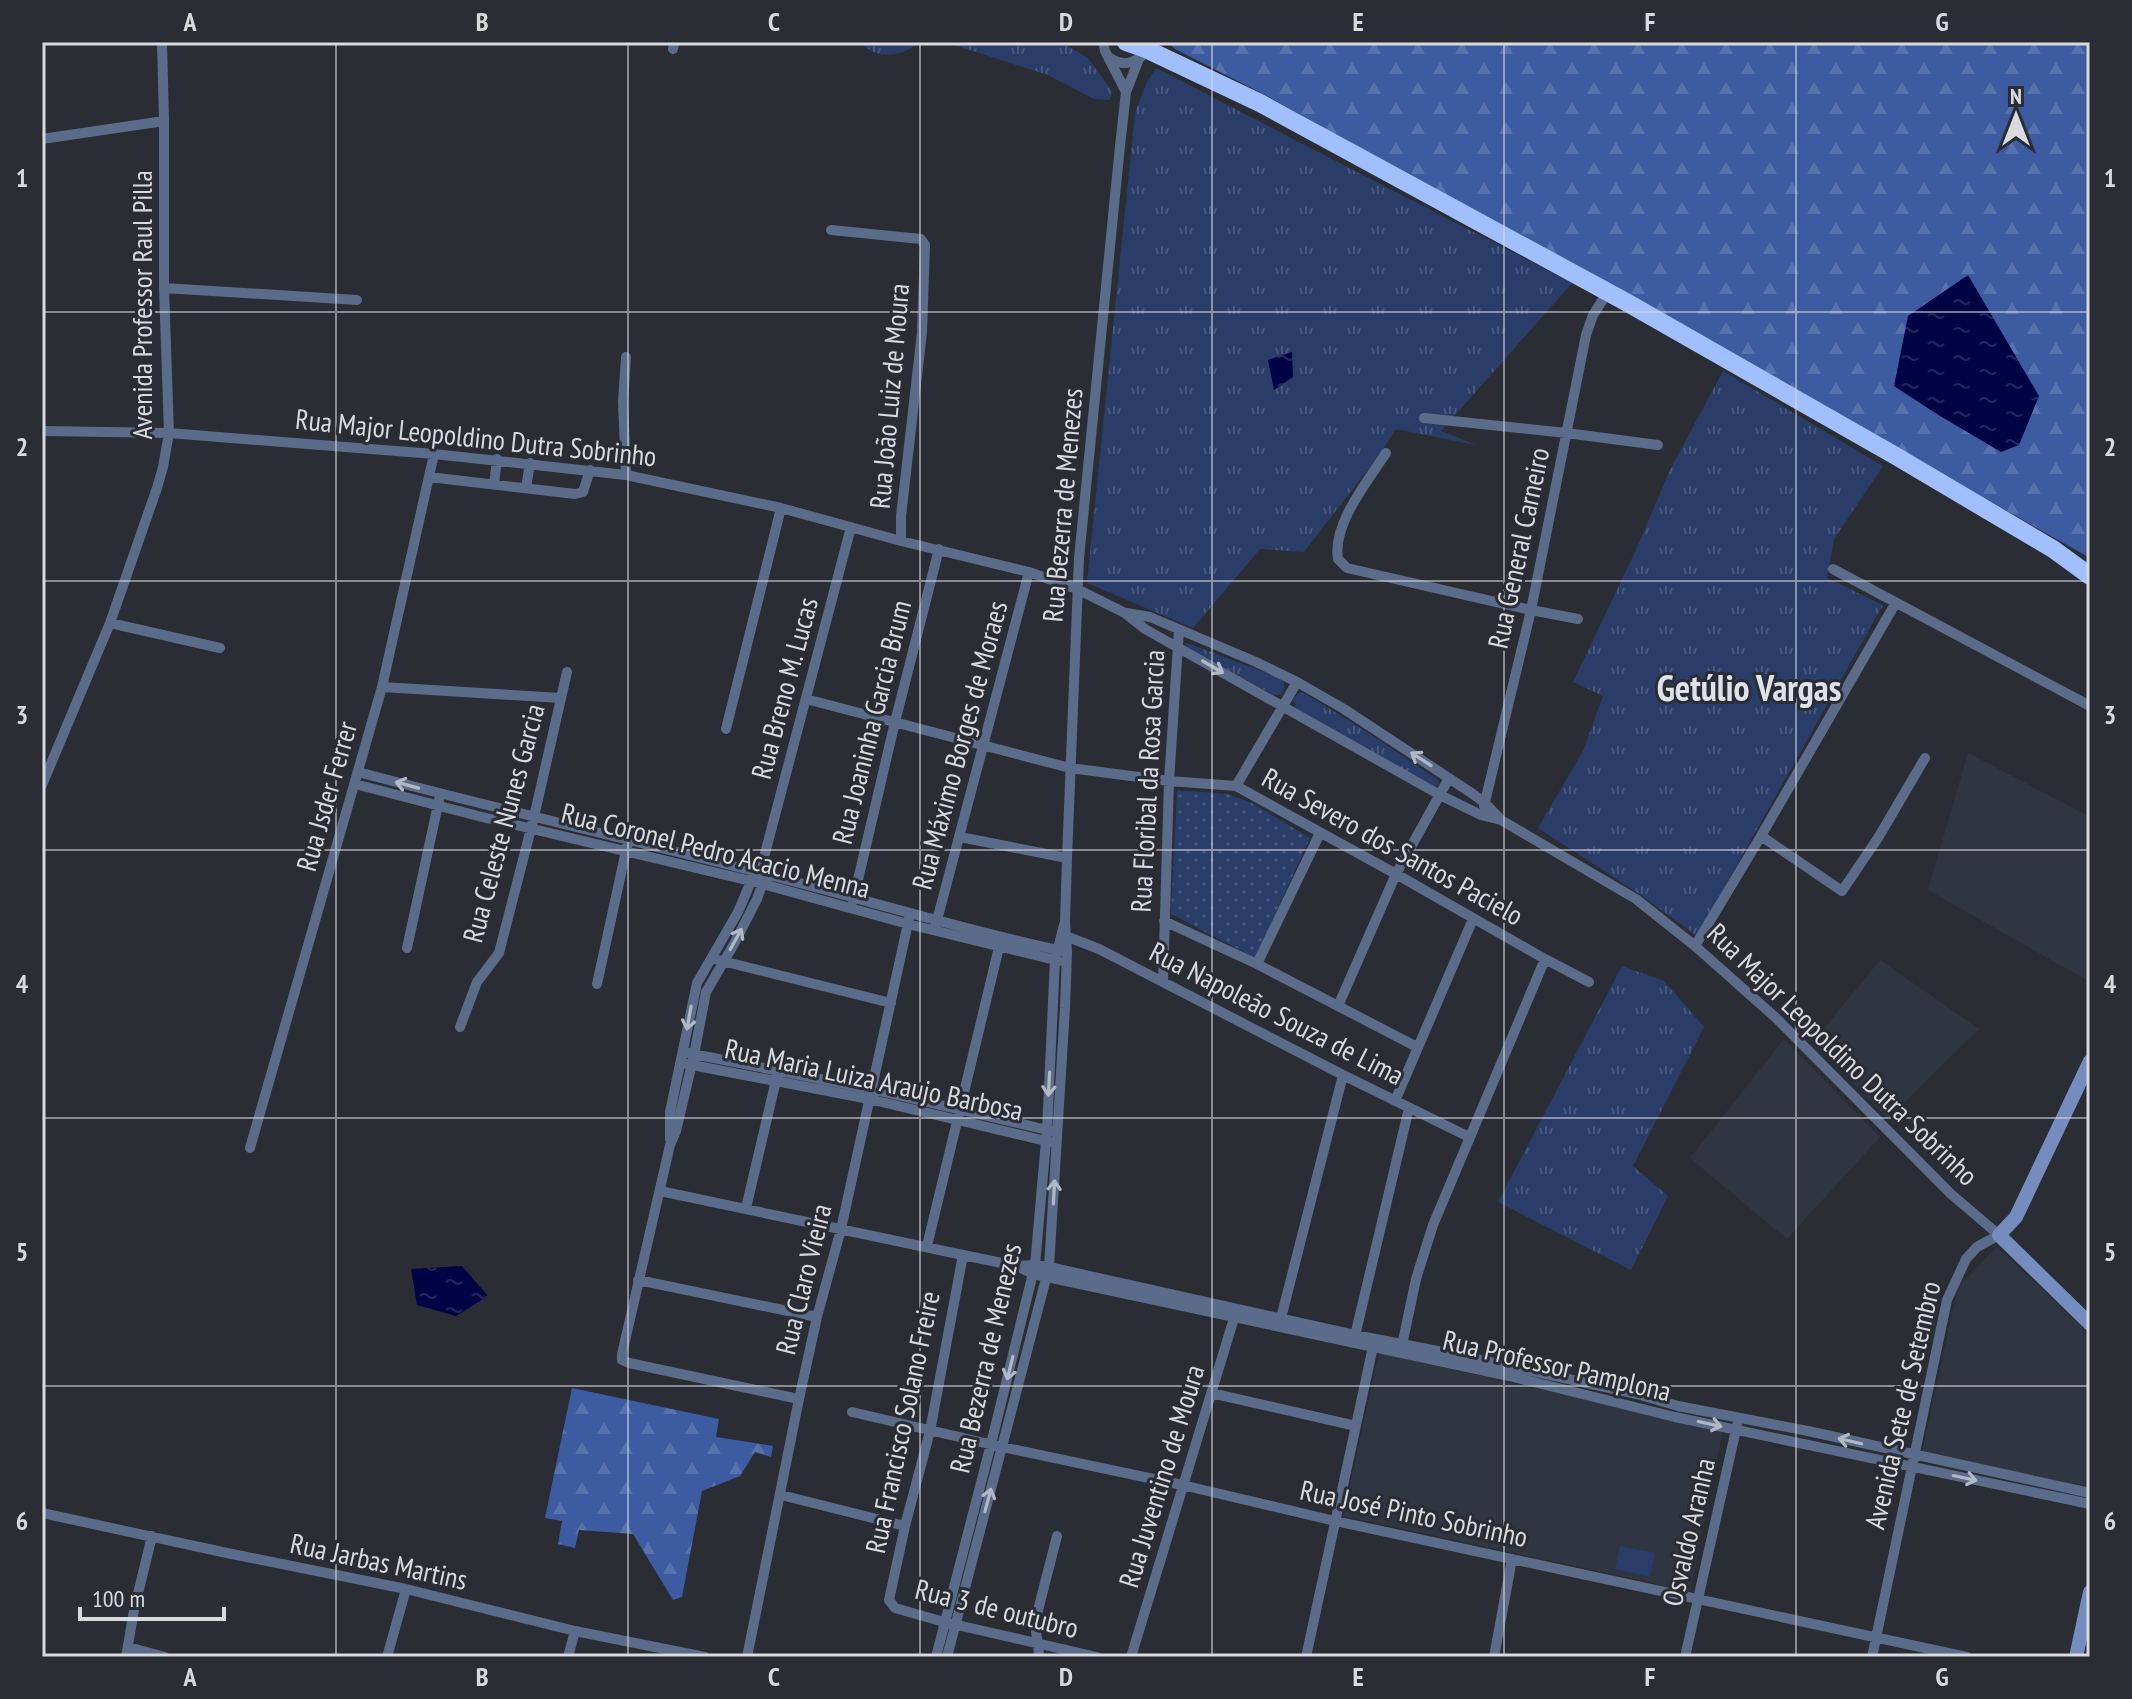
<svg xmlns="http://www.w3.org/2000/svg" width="2132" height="1699" viewBox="0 0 2132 1699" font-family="'PT Sans Narrow',sans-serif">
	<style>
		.built { fill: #303641 }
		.grass { fill: url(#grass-tufts) }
		.forest { fill: url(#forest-firs) }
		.park { fill: url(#park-dots) }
		.garden { fill: #2a3d69 }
		.water { fill: url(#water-ripples) }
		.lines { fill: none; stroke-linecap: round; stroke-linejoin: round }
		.street { stroke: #5b6b8a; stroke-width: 10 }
		.secondary { stroke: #758dbe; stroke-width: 14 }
		.highway { stroke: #a1bffd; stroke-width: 18 }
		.oneway { stroke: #b2b9c5 }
		.grid { fill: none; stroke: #d8dade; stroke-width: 2; stroke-opacity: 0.55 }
		.labels { text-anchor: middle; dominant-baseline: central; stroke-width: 6; stroke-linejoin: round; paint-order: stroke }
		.street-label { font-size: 28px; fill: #d8dade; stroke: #2a2d33 }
		.district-label { font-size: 36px; font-weight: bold; fill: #dee2eb; stroke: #2a2d33 }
		.neatline { fill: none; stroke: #d8dade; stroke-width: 3 }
		.grid-label { font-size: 26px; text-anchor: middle; font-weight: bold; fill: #d8dade }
	</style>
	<defs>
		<pattern id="grass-tufts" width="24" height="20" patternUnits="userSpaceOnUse" patternTransform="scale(2)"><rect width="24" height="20" fill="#2a3d69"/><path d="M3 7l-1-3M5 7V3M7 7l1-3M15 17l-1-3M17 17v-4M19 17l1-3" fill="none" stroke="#48587e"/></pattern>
		<pattern id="forest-firs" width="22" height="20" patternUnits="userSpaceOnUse" patternTransform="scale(2)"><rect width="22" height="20" fill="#3d5ba0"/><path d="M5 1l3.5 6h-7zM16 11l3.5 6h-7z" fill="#5872ad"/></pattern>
		<pattern id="park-dots" width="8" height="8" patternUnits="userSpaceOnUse" patternTransform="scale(2)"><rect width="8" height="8" fill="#2a3d69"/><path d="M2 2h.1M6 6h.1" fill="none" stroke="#48587e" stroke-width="1.8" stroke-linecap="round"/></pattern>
		<pattern id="water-ripples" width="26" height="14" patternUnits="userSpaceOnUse" patternTransform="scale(2)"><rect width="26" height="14" fill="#000344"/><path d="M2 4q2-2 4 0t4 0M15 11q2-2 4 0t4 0" fill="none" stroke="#24275f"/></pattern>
	</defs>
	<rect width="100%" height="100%" fill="#2a2d33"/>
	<path class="built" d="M1968 753 2090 817V982L1928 890Z
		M1880 960 1979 1029 1888 1119 1813 1042Z
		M1784 1039 1880 1137 1787 1239 1690 1158Z
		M1997 1247 2090 1335V1486L2012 1474 1922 1453 1956 1296 1962 1283Z
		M1379 1353 1723 1430 1690 1591 1343 1516Z"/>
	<path class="grass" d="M859 42H921C899 57 880 61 859 42Z
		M945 42H1061L1088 58 1112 91 1110 100 1094 99 1048 75Z
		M1156 68 1572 283 1441 431 1476 445 1396 429 1379 455 1304 552 1260 549 1193 628 1087 583 1135 113 1146 84Z
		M1723 371 1883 466 1834 539 1827 578 1883 605 1697 936 1641 895 1538 828 1583 751 1603 696 1573 682 1635 552 1670 470Z
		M1187 643 1279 678 1284 682V689L1281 695H1274L1187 648 1186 644Z
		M1299 693H1304L1367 732 1438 780 1439 784 1436 787 1433 786 1296 708 1293 699Z
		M1622 966 1664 981 1704 1027 1633 1166 1668 1196 1631 1270 1498 1202Z"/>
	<path class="forest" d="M1168 42H2090V558L1645 306 1267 96 1175 49Z
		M572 1388 719 1419 716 1437 773 1446 771 1457 755 1452 740 1476 702 1491 682 1597 673 1600 633 1534 579 1530 575 1548 558 1544 562 1521 545 1518Z"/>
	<path class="park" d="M1177 790 1228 794 1252 803 1310 838 1255 958 1171 914Z"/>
	<path class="garden" d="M1620 1546 1655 1553 1650 1577 1615 1569Z"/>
	<path class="water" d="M1968 275 2039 396 2019 445 2001 452 1940 416 1894 386 1908 316Z
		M1292 352 1293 377 1274 390 1268 360Z
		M462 1266 488 1296 456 1316 417 1305 411 1269Z"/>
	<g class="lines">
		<path class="street" d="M1103 42 1105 51 1126 92
			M673 49 674 42
			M1110 58C1121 65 1130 65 1141 57
			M42 139 164 121
			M831 230 921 239 925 245 922 332 901 516V541
			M164 288 357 300
			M626 357 623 402 626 475
			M1424 418 1566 433 1658 445
			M42 431 169 433 434 454 626 475 781 508 901 541 1029 572 1077 589 1125 613 1145 629 1440 795 1481 815 1501 820
			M1386 453C1367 482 1332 525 1338 559L1347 568 1531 610 1578 619
			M429 477 575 494 583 492 590 470
			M494 484 497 459
			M526 488 530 463
			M1833 569 2090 706
			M1127 613 1150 617 1256 662 1297 682 1344 709 1473 794 1485 803 1501 820 1636 899 1695 946 1775 1017 1951 1194 1999 1235 1977 1247 1966 1259 1947 1300 1872 1657
			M110 623 220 648
			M382 687 561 698
			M806 699 1070 768 1169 781 1236 786 1396 874 1545 959 1589 982
			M726 729 781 508
			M358 772C494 808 632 840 769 875 867 900 963 930 1062 951
			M355 784 482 817 763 884 908 924 1059 961
			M42 785 110 623 157 488 163 467 169 433 164 288V121L162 42
			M1236 786 1297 682
			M1484 806 1531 610 1586 335 1593 315 1607 293
			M1761 836 1842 891 1878 838 1925 758
			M960 837 1067 858
			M763 861 766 874 757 899 734 944 706 992 694 1055 676 1131 670 1145 622 1354V1360L629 1363 799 1399
			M853 901 895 722 939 549
			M1164 921 1257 964 1417 1047
			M936 924 1029 572
			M1063 935 1099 949 1343 1075 1469 1137
			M1695 946 1761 836 1895 604
			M407 948 439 800
			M718 960 891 1003
			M1257 964 1320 833
			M1163 982 1169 781 1179 630
			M597 984 627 846
			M1338 1006 1396 874 1449 778
			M460 1027 477 982 499 953 534 817 567 672
			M688 1053 871 1089 1052 1131
			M687 1064 869 1099 1050 1142
			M1395 1101 1473 919
			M670 1139V1112L697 983 738 912 755 872 763 861 851 527
			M250 1148 382 687 434 454
			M660 1191 963 1255 1016 1266 1035 1265 1049 1267 1355 1335 1448 1353 1637 1394 1678 1406 1808 1431 2090 1493
			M746 1208 777 1076
			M927 1246 1000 943
			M963 1255 930 1431 905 1526 889 1600 895 1608 944 1622 1097 1657
			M1019 1267 1033 1274 1509 1376 1675 1417 2090 1504
			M638 1280 817 1317
			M1280 1322 1343 1075
			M1354 1340 1409 1108
			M1401 1350 1416 1279 1433 1225 1545 959
			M1211 1393 1356 1426
			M852 1412 1002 1447 1182 1485 1335 1521 1967 1657
			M781 1495 905 1526
			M42 1513 227 1553 406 1589 575 1631 705 1657
			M128 1647 165 1657
			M126 1657 134 1610 152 1536
			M387 1657 406 1589
			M568 1657 575 1631
			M747 1657 799 1399 817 1317 841 1229 910 914
			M936 1657 991 1444 1035 1265 1047 1130 1055 960 1064 925
			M947 1657 1049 1267 1065 1008 1067 952 1065 922 1067 858 1079 558 1120 146 1126 92 1139 59
			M1039 1657C1039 1643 1034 1632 1036 1618L1057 1536
			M1131 1657 1235 1315
			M1306 1657 1374 1342
			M1494 1657 1512 1559
			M1685 1657 1737 1425"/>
		<path class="secondary" d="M2090 1061 2016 1217 1999 1235 2090 1324
			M2076 1657 2090 1592"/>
		<path class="highway" d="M1126 42 1146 49 1260 103 1626 302 1894 455 2053 549 2090 576"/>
	</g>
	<defs><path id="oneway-shaft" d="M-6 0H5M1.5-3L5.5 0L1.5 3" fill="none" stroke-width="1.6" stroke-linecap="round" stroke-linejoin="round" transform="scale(2)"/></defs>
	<g class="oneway">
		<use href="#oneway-shaft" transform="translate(1213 667) rotate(30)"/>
		<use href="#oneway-shaft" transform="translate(1421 759) rotate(-147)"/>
		<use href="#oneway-shaft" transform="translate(407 785) rotate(-165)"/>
		<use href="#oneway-shaft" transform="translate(736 939) rotate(-61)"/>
		<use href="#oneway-shaft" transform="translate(689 1018) rotate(100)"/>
		<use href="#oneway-shaft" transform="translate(1049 1084) rotate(93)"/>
		<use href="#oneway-shaft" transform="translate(1054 1192) rotate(-87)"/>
		<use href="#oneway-shaft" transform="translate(1010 1368) rotate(104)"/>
		<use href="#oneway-shaft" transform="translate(1710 1424) rotate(12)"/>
		<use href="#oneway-shaft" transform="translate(1850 1441) rotate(-167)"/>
		<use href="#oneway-shaft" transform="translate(1965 1478) rotate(12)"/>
		<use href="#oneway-shaft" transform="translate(988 1500) rotate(-75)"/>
	</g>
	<path class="grid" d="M336 42V1657M628 42V1657M920 42V1657M1212 42V1657M1504 42V1657M1796 42V1657M42 312H2090M42 581H2090M42 850H2090M42 1118H2090M42 1386H2090"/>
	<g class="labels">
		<g class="street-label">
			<text transform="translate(141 305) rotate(-90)">Avenida Professor Raul Pilla</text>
			<text transform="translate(889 396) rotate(-85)">Rua João Luiz de Moura</text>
			<text transform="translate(476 437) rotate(6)">Rua Major Leopoldino Dutra Sobrinho</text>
			<text transform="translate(1062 505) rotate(-85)">Rua Bezerra de Menezes</text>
			<text transform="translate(1518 548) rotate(-78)">Rua General Carneiro</text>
			<text transform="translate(784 688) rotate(-75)">Rua Breno M. Lucas</text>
			<text transform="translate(871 722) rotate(-76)">Rua Joaninha Garcia Brum</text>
			<text transform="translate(959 745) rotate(-75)">Rua Máximo Borges de Moraes</text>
			<text transform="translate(1147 781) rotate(-87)">Rua Floribal da Rosa Garcia</text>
			<text transform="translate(326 796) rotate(-74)">Rua Jsder Ferrer</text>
			<text transform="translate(503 823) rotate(-75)">Rua Celeste Nunes Garcia</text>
			<text transform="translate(1393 846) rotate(29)">Rua Severo dos Santos Pacielo</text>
			<text transform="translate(716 850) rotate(14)">Rua Coronel Pedro Acacio Menna</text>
			<text transform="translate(1277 1013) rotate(27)">Rua Napoleão Souza de Lima</text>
			<text transform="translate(1843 1054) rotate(44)">Rua Major Leopoldino Dutra Sobrinho</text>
			<text transform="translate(874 1079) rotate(12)">Rua Maria Luiza Araujo Barbosa</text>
			<text transform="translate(803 1279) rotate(-76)">Rua Claro Vieira</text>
			<text transform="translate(985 1358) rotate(-77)">Rua Bezerra de Menezes</text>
			<text transform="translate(1557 1365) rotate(13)">Rua Professor Pamplona</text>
			<text transform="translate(1902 1405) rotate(-77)">Avenida Sete de Setembro</text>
			<text transform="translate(902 1422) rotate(-78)">Rua Francisco Solano Freire</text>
			<text transform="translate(1161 1476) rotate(-73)">Rua Juventino de Moura</text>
			<text transform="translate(1414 1513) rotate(12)">Rua José Pinto Sobrinho</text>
			<text transform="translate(1688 1532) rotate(-77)">Osvaldo Aranha</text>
			<text transform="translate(379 1561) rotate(12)">Rua Jarbas Martins</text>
			<text transform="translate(997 1608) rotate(14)">Rua 3 de outubro</text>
		</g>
		<g class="district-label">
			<text x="1749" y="687">Getúlio Vargas</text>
		</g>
	</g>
	<rect width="2132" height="1699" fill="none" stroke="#2a2d33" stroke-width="88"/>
	<g transform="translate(2016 116)" stroke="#2a2d33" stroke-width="6" paint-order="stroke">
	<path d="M0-6L14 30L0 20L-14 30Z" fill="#d8dade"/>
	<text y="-12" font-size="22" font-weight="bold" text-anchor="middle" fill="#d8dade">N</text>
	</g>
	<path d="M80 1607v12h144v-12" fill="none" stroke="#d8dade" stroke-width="4"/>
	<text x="92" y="1607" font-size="24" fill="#d8dade" stroke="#2a2d33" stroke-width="6" paint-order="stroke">100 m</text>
	<rect x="44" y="44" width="2044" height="1611" class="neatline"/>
	<g class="grid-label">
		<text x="190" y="31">A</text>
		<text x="482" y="31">B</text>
		<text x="774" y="31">C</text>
		<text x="1066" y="31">D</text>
		<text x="1358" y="31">E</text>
		<text x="1650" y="31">F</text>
		<text x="1942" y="31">G</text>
		<text x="22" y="187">1</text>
		<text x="2110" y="187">1</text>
		<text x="22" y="456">2</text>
		<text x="2110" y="456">2</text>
		<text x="22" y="724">3</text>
		<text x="2110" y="724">3</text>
		<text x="22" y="993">4</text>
		<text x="2110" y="993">4</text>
		<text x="22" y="1261">5</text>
		<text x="2110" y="1261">5</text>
		<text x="22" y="1530">6</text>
		<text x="2110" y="1530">6</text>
		<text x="190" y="1686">A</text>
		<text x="482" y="1686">B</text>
		<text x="774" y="1686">C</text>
		<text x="1066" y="1686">D</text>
		<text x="1358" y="1686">E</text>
		<text x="1650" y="1686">F</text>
		<text x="1942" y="1686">G</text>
	</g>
</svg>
